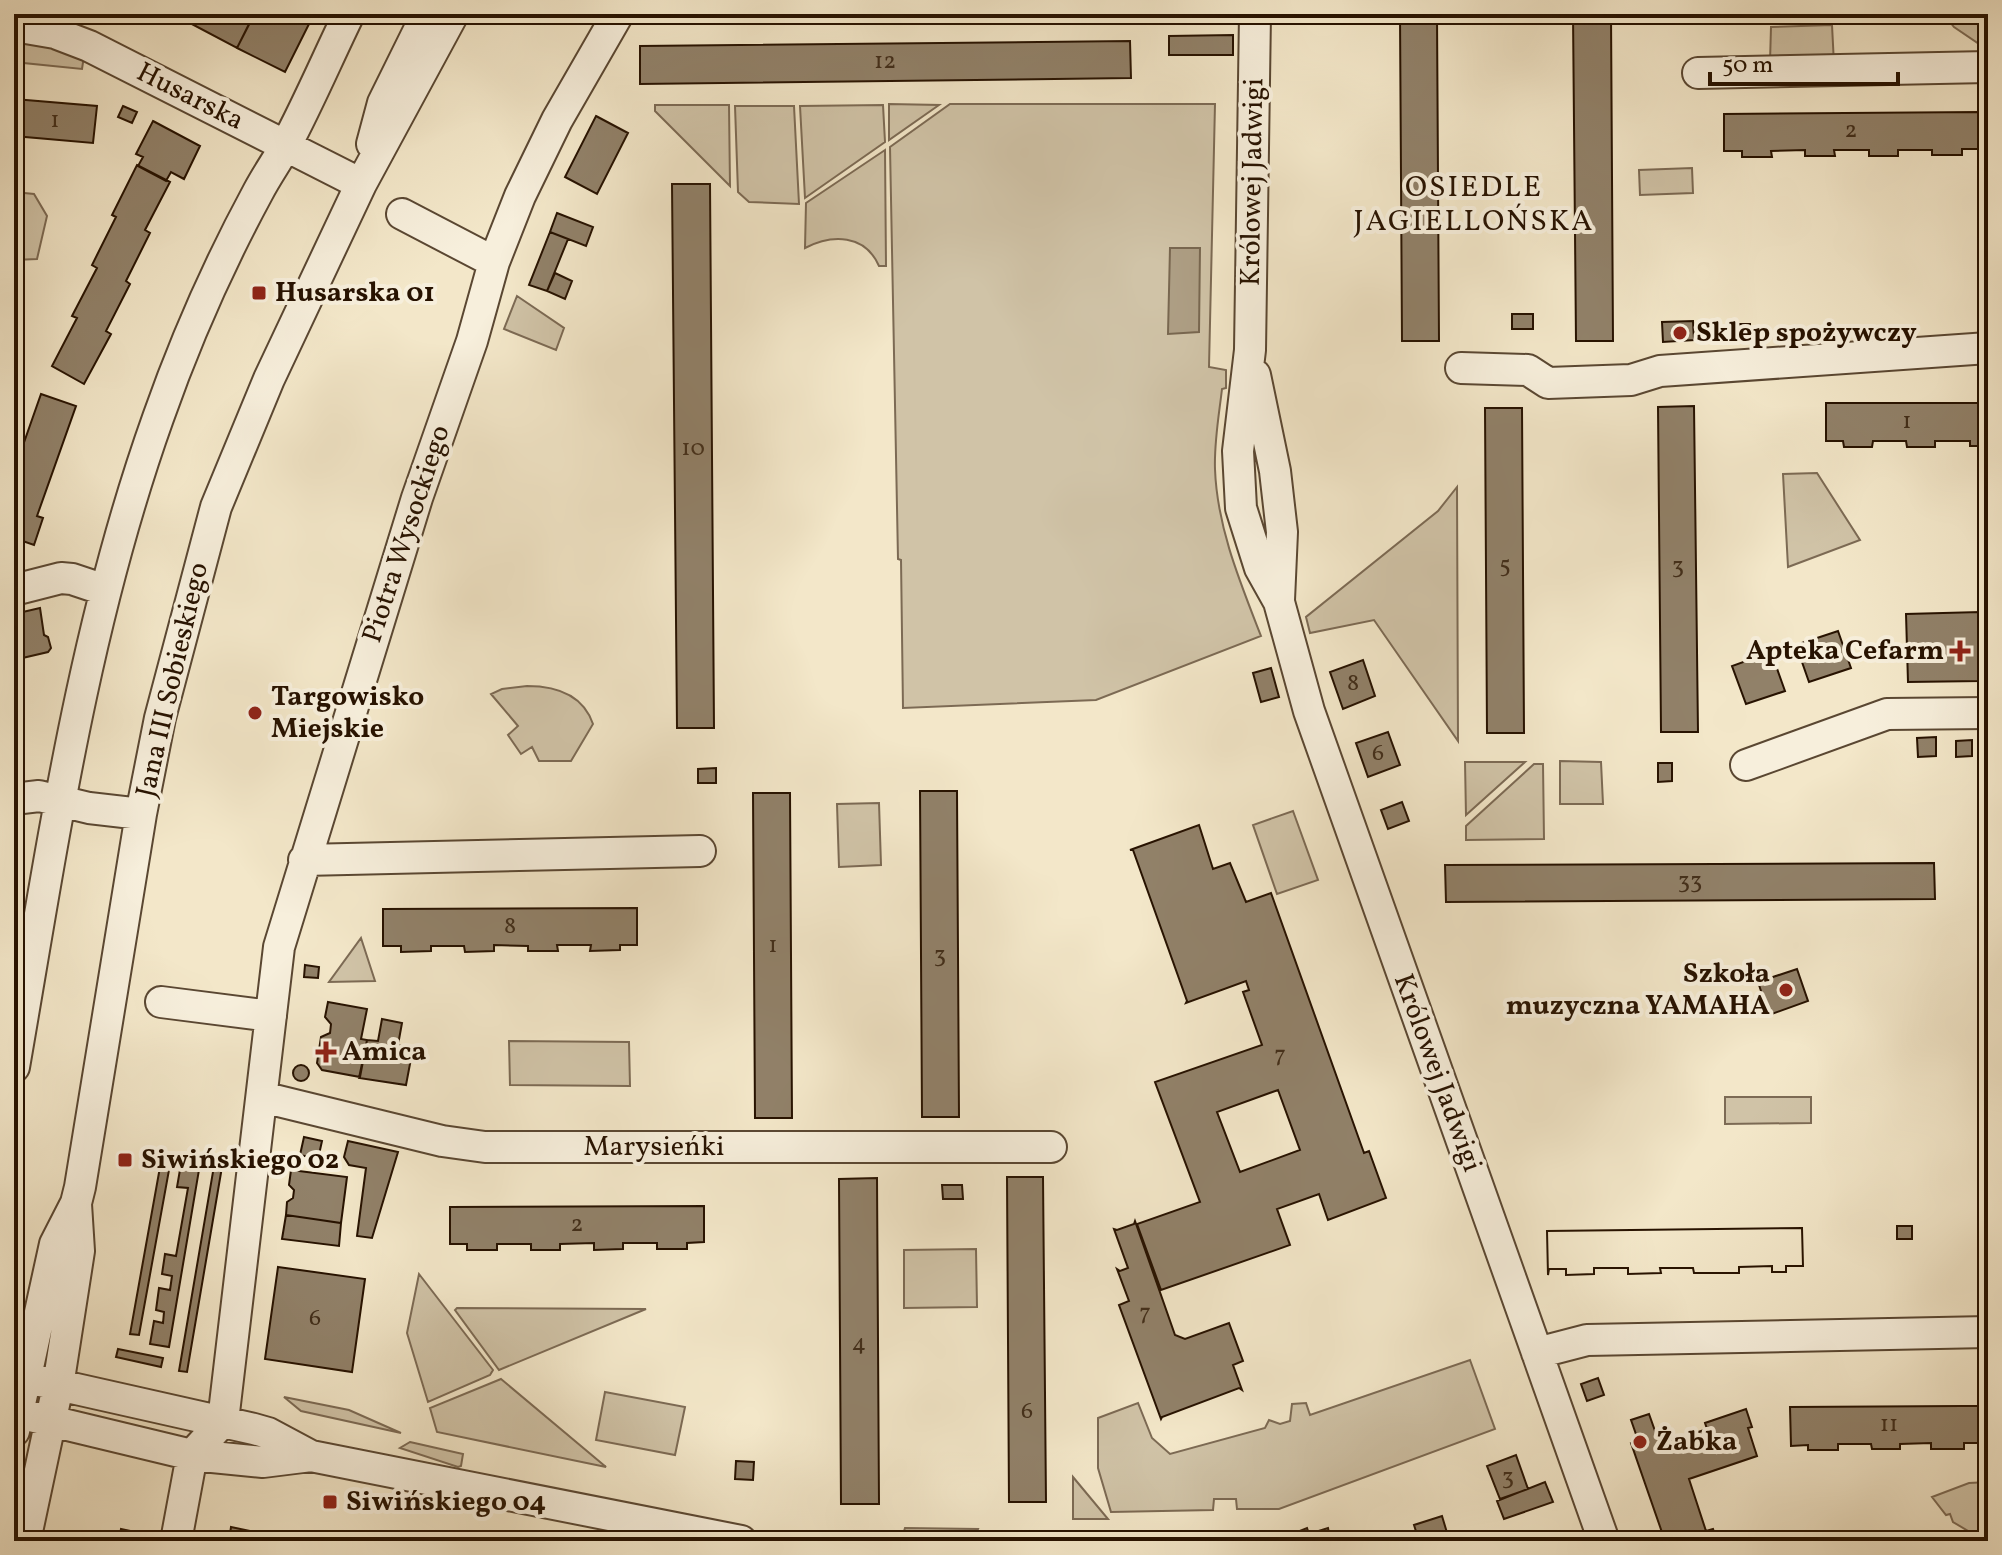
<svg xmlns="http://www.w3.org/2000/svg" width="2002" height="1555" viewBox="0 0 2002 1555" font-family="Vollkorn,serif">
	<style>
		.green { fill: #d0c3a7; stroke: #7c6a54; stroke-width: 2 }
		.water { fill: #ae9f85; stroke: #786750; stroke-width: 2 }
		.building { fill: #918169; stroke: #271200; stroke-width: 2; fill-rule: evenodd }
		.lines { fill: none; stroke-linecap: round; stroke-linejoin: round }
		.minor-casing { stroke: #5a4732; stroke-width: 34 }
		.minor { stroke: #f7efdc; stroke-width: 30 }
		.poi-dot { fill: #8f2418; stroke: #f7efdc; stroke-width: 3 }
		.labels { text-anchor: middle; dominant-baseline: central; stroke-width: 8; stroke-linejoin: round; paint-order: stroke }
		.number-label { font-size: 24px; fill: #422e1a }
		.street-label { font-size: 28px; fill: #271200; stroke: #f7efdc }
		.poi-label { font-size: 28px; font-weight: bold; fill: #271200; stroke: #f7efdc; text-anchor: start }
		.neighbourhood-label { font-size: 30px; letter-spacing: 2px; fill: #271200; stroke: #f7efdc }
	</style>
	<rect width="100%" height="100%" fill="#f3e7c9"/>
	<filter id="stains"><feTurbulence type="fractalNoise" baseFrequency=".0025" numOctaves="4"/><feColorMatrix values="0 0 0 0 .2 0 0 0 0 .09 0 0 0 0 .02 0 0 0 .5 -.17"/></filter>
	<radialGradient id="worn" r=".72"><stop offset=".6" stop-color="#630" stop-opacity="0"/><stop offset="1" stop-color="#630" stop-opacity=".3"/></radialGradient>
	<path class="green" d="M1948 14H1988V50L1954 27 1946 17Z
		M1832 25 1834 64 1770 62 1771 27Z
		M14 36 84 56 82 69 14 62Z
		M889 104 939 105 889 140Z
		M950 104H1215L1209 367 1226 370V388L1222 389C1219 415 1214 442 1215 469 1217 527 1240 582 1261 636L1096 700 903 708 901 560 898 559 890 147Z
		M655 105H729L730 186 655 111Z
		M883 105 885 142 805 198 800 106Z
		M735 106H794L799 204 749 202 738 192Z
		M885 150 886 266H879C865 234 832 234 805 248L806 203Z
		M1692 168 1693 193 1640 195 1639 170Z
		M14 192 34 194 47 216 37 259 14 260Z
		M517 296 564 328 556 350 504 329Z
		M1817 473 1860 540 1788 567 1783 474Z
		M1457 487 1458 741 1374 620 1310 633 1306 617 1438 511Z
		M527 686C556 686 583 695 593 724L571 761H539L532 747 521 754 508 735 518 726 491 694 502 689Z
		M1560 761 1601 762 1603 804H1560Z
		M1465 762H1525L1466 815Z
		M1534 764H1543L1544 839 1466 840V826Z
		M879 803 881 865 839 867 837 804Z
		M1293 811 1318 880 1277 894 1253 825Z
		M361 938 375 981 329 982Z
		M509 1041 629 1042 630 1086 510 1085Z
		M1725 1097H1811V1123L1725 1124Z
		M976 1249 977 1307 904 1308V1250Z
		M419 1274 493 1370 490 1375 428 1402 407 1333Z
		M457 1308 646 1309 499 1370 455 1310Z
		M1470 1360 1495 1429 1279 1509H1237L1236 1499H1214L1213 1510 1111 1512 1098 1468V1418L1138 1403 1152 1438 1170 1454 1265 1428 1269 1420 1280 1424 1290 1421 1292 1404 1306 1403 1310 1415Z
		M501 1379 606 1467 437 1432 430 1408Z
		M605 1392 685 1407 675 1455 596 1440Z
		M284 1397 349 1410 401 1433 301 1411Z
		M410 1442 463 1454 461 1466 458 1467 400 1448Z
		M1073 1477 1108 1519H1073Z
		M1988 1482V1541H1985L1953 1522 1950 1514 1946 1515 1932 1497 1969 1483Z
		M905 1528 978 1529 973 1541H901Z"/>
	<path class="water" d="M1170 248H1200L1199 332 1168 334Z"/>
	<path class="building" d="M192 14H252L254 15 237 48 188 22Z
		M314 14 285 72 237 48 254 14Z
		M1573 14H1611L1613 341H1576Z
		M1400 15H1437L1439 341H1402Z
		M1233 35V55H1169V36Z
		M1130 41 1131 78 640 84V46Z
		M14 99 97 106 93 143 14 136Z
		M123 106 137 112 132 123 118 117Z
		M1979 112V149H1962V155H1932V150H1898V156H1869V150H1834L1835 156H1805V150L1771 151 1772 157H1742V151H1724V114Z
		M596 116 628 133 597 194 565 177Z
		M153 121 200 146 184 179 171 172 166 181 138 166 143 157 136 154Z
		M137 165 170 182 145 230 150 233 126 281 130 284 106 331 111 334 84 384 52 366 77 318 72 316 97 268 92 265 116 217 112 215Z
		M672 184H710L714 728H677Z
		M557 213 593 227 586 246 550 232Z
		M550 232 568 239 547 291 529 285Z
		M555 273 572 281 565 299 547 291Z
		M1512 314H1533V329H1512Z
		M1693 321 1694 340 1663 342 1662 322Z
		M1732 324H1750V342H1731Z
		M41 394 76 406 37 516 43 518 34 545 14 538V471Z
		M1826 403H1988V446H1970V441H1935V447H1907L1906 441H1873L1872 447H1844L1843 441H1826Z
		M1694 406 1698 732H1661L1658 407Z
		M1485 408H1522L1524 733H1487Z
		M40 608 44 635 48 637 51 648 48 652 14 660V614Z
		M1980 612 1981 681 1908 682 1906 614Z
		M1838 631 1851 668 1809 682 1796 645Z
		M1771 652 1785 691 1746 704 1732 666Z
		M1363 660 1375 696 1343 709 1330 672Z
		M1271 668 1279 697 1261 702 1253 673Z
		M1388 732 1400 765 1368 777 1356 743Z
		M1936 737V756L1918 757 1917 738Z
		M1972 740V756L1956 757V741Z
		M1658 763H1672V781L1658 782Z
		M716 768V783H698V769Z
		M920 791H957L959 1117H922Z
		M753 793H790L792 1118H755Z
		M1402 802 1409 821 1388 829 1381 810Z
		M1199 825 1213 869 1230 863 1246 902 1271 893 1364 1153 1369 1151 1386 1198 1328 1220 1319 1194 1277 1209 1290 1245 1161 1290 1137 1224 1200 1202 1155 1082 1262 1045 1243 992 1249 990 1246 981 1186 1003 1187 1001 1133 850H1130ZM1278 1090 1300 1150 1240 1172 1217 1112Z
		M1934 863 1935 899 1446 902 1445 865Z
		M637 908V945H620V950L590 951 591 945H557L558 951H528V946L494 945V951L465 952 464 946H431V951L401 952V946H383V909Z
		M305 965 319 967 318 978 304 977Z
		M1797 969 1808 1001 1769 1015 1758 982Z
		M328 1002 367 1009 361 1039 367 1040 360 1077 322 1070 317 1063 321 1037 330 1033 331 1024 325 1017Z
		M382 1019 402 1023 398 1045 413 1048 406 1085 359 1078 367 1040 378 1041Z
		M293 1073a8 8 0 1 1 16 0a8 8 0 1 1-16 0Z
		M304 1137 322 1141 318 1159 300 1155Z
		M348 1141 398 1152 372 1238 357 1236 366 1168 349 1165 344 1157Z
		M215 1160 223 1161 187 1372 179 1371Z
		M191 1163 200 1164 169 1347 150 1344 154 1321 163 1323 164 1312 156 1310 159 1288 170 1290 172 1276 162 1274 165 1254 176 1256 188 1188 177 1187 181 1164 191 1166Z
		M160 1167 169 1170 139 1335 130 1334Z
		M291 1170 347 1177 341 1223 286 1215 287 1202 293 1198 294 1190 289 1185Z
		M1007 1177H1043L1046 1502H1009Z
		M877 1178 879 1504H841L839 1179Z
		M942 1185H962L963 1199H943Z
		M704 1206V1242L687 1243V1249H657V1243H623V1249L594 1250V1243L560 1244V1250H531V1244H497V1250H467V1244H450V1207Z
		M286 1215 341 1223 339 1246 282 1239Z
		M1135 1221 1175 1335 1185 1339 1229 1323 1243 1361 1233 1365 1242 1390 1239 1388 1162 1417 1161 1419 1119 1305 1129 1301 1117 1269 1120 1271 1128 1268 1114 1229 1117 1230 1134 1224Z
		M1897 1226H1912V1239H1897Z
		M1802 1228 1803 1266H1786V1272H1772V1266L1739 1267V1273H1694L1693 1268H1660L1661 1273 1628 1274V1268H1594V1274L1566 1275V1269H1549L1548 1275 1547 1231Z
		M1802 1228 1803 1266H1786V1272H1772V1266L1739 1267V1273H1694L1693 1268H1660L1661 1273 1628 1274V1268H1594V1274L1566 1275V1269H1549L1548 1275 1547 1231Z
		M278 1267 365 1279 352 1372 265 1359Z
		M118 1349 163 1358 161 1367 116 1357Z
		M1598 1378 1604 1395 1587 1401 1581 1384Z
		M1962 1406H1988V1443H1964V1449H1931V1443L1900 1444V1449H1872L1871 1444H1838V1450H1808V1445L1791 1446 1790 1407Z
		M1746 1409 1752 1427 1748 1428 1757 1456 1689 1479 1706 1531 1713 1529 1717 1541H1665L1631 1443 1638 1440 1631 1420 1649 1414 1660 1445 1707 1429 1705 1423Z
		M1516 1455 1528 1489 1500 1499 1487 1466Z
		M736 1461 754 1462 753 1480 735 1479Z
		M1545 1482 1553 1502 1504 1519 1497 1501Z
		M1442 1516 1448 1536 1433 1541H1419L1414 1525Z
		M231 1527 279 1537 278 1541H229Z
		M1307 1528 1309 1534 1328 1528 1329 1533 1334 1532 1337 1541H1291L1299 1538 1297 1532Z
		M121 1529 140 1533 138 1541H119Z"/>
	<g class="lines">
		<defs>
			<path id="minor" d="M1255 14 1250 350 1238 451 1241 508 1260 568 1279 602 1309 711 1604 1541
				M14 26 55 33 89 46 361 184
				M1698 73 1988 67
				M372 144 383 103 427 14
				M402 214 494 262
				M1461 368 1528 370 1548 383 1631 380 1660 371 1988 348
				M1255 375 1275 471 1282 532 1279 600
				M14 590 61 578 72 579 105 590
				M1746 765 1887 714 1988 713
				M14 799 39 796 89 808 141 814
				M304 860 700 851
				M161 1002 271 1016
				M14 1067C52 848 83 628 158 418 185 341 219 264 258 192 267 175 277 161 286 145 309 102 328 57 349 14
				M262 1097 442 1141 485 1147H1051
				M1537 1353 1587 1340 1988 1332
				M14 1375 254 1429 268 1433 311 1456 741 1541
				M30 1416 192 1455 263 1462 311 1456
				M14 1431 55 1244 76 1203 80 1187 141 814 160 718 216 507 269 379 361 184 453 14
				M25 1541 58 1386 79 1251 76 1204
				M176 1541 192 1455 223 1421 279 947 417 498 472 341 494 262 520 196 557 120 618 14"/>
		</defs>
		<use href="#minor" class="minor-casing"/>
		<use href="#minor" class="minor"/>
	</g>
	<g class="poi-dot">
		<rect x="251" y="285" width="16" height="16" rx="4"/>
		<circle cx="1680" cy="333" r="8"/>
		<path d="M1956 639h8v8h8v8h-8v8h-8v-8h-8v-8h8z"/>
		<circle cx="255" cy="713" r="8"/>
		<circle cx="1786" cy="990" r="8"/>
		<path d="M322 1040h8v8h8v8h-8v8h-8v-8h-8v-8h8z"/>
		<rect x="117" y="1152" width="16" height="16" rx="4"/>
		<circle cx="1640" cy="1442" r="8"/>
		<rect x="322" y="1494" width="16" height="16" rx="4"/>
	</g>
	<g class="labels">
		<g class="number-label">
			<text x="885" y="62">12</text>
			<text x="55" y="121">1</text>
			<text x="1851" y="131">2</text>
			<text x="1907" y="422">1</text>
			<text x="693" y="449">10</text>
			<text x="1505" y="566">5</text>
			<text x="1678" y="567">3</text>
			<text x="1353" y="684">8</text>
			<text x="1378" y="754">6</text>
			<text x="1690" y="882">33</text>
			<text x="510" y="927">8</text>
			<text x="773" y="946">1</text>
			<text x="940" y="956">3</text>
			<text x="1280" y="1056">7</text>
			<text x="577" y="1225">2</text>
			<text x="1145" y="1314">7</text>
			<text x="315" y="1319">6</text>
			<text x="859" y="1344">4</text>
			<text x="1027" y="1412">6</text>
			<text x="1889" y="1425">11</text>
			<text x="1508" y="1478">3</text>
		</g>
		<g class="street-label">
			<text transform="translate(190 97) rotate(27)">Husarska</text>
			<text transform="translate(1253 182) rotate(-89)">Królowej Jadwigi</text>
			<text transform="translate(407 534) rotate(-72)">Piotra Wysockiego</text>
			<text transform="translate(173 680) rotate(-77)">Jana III Sobieskiego</text>
			<text transform="translate(1437 1073) rotate(70)">Królowej Jadwigi</text>
			<text x="654" y="1147">Marysieńki</text>
		</g>
		<g class="poi-label">
			<text x="275" y="293">Husarska 01</text>
			<text x="1696" y="333">Sklep spożywczy</text>
			<text x="1944" y="651" text-anchor="end">Apteka Cefarm</text>
			<text x="271" y="697">Targowisko<tspan x="271" dy="32">Miejskie</tspan></text>
			<text x="1770" y="974" text-anchor="end">Szkoła<tspan x="1770" dy="32">muzyczna YAMAHA</tspan></text>
			<text x="342" y="1052">Amica</text>
			<text x="141" y="1160">Siwińskiego 02</text>
			<text x="1656" y="1442">Żabka</text>
			<text x="346" y="1502">Siwińskiego 04</text>
		</g>
		<g class="neighbourhood-label">
			<text x="1474" y="188">OSIEDLE<tspan x="1474" dy="34">JAGIELLOŃSKA</tspan></text>
		</g>
	</g>
	<rect width="2002" height="1555" fill="none" stroke="#f3e7c9" stroke-width="48"/>
	<rect x="16" y="16" width="1970" height="1523" fill="none" stroke="#271200" stroke-width="4"/>
	<rect x="24" y="24" width="1954" height="1507" fill="none" stroke="#271200" stroke-width="2"/>
	<path d="M1710 72v12h188v-12" fill="none" stroke="#271200" stroke-width="4"/>
	<text x="1722" y="72" font-size="24" fill="#271200" stroke="#f7efdc" stroke-width="6" paint-order="stroke">50 m</text>
	<rect width="100%" height="100%" filter="url(#stains)"/>
	<rect width="100%" height="100%" fill="url(#worn)"/>
</svg>
